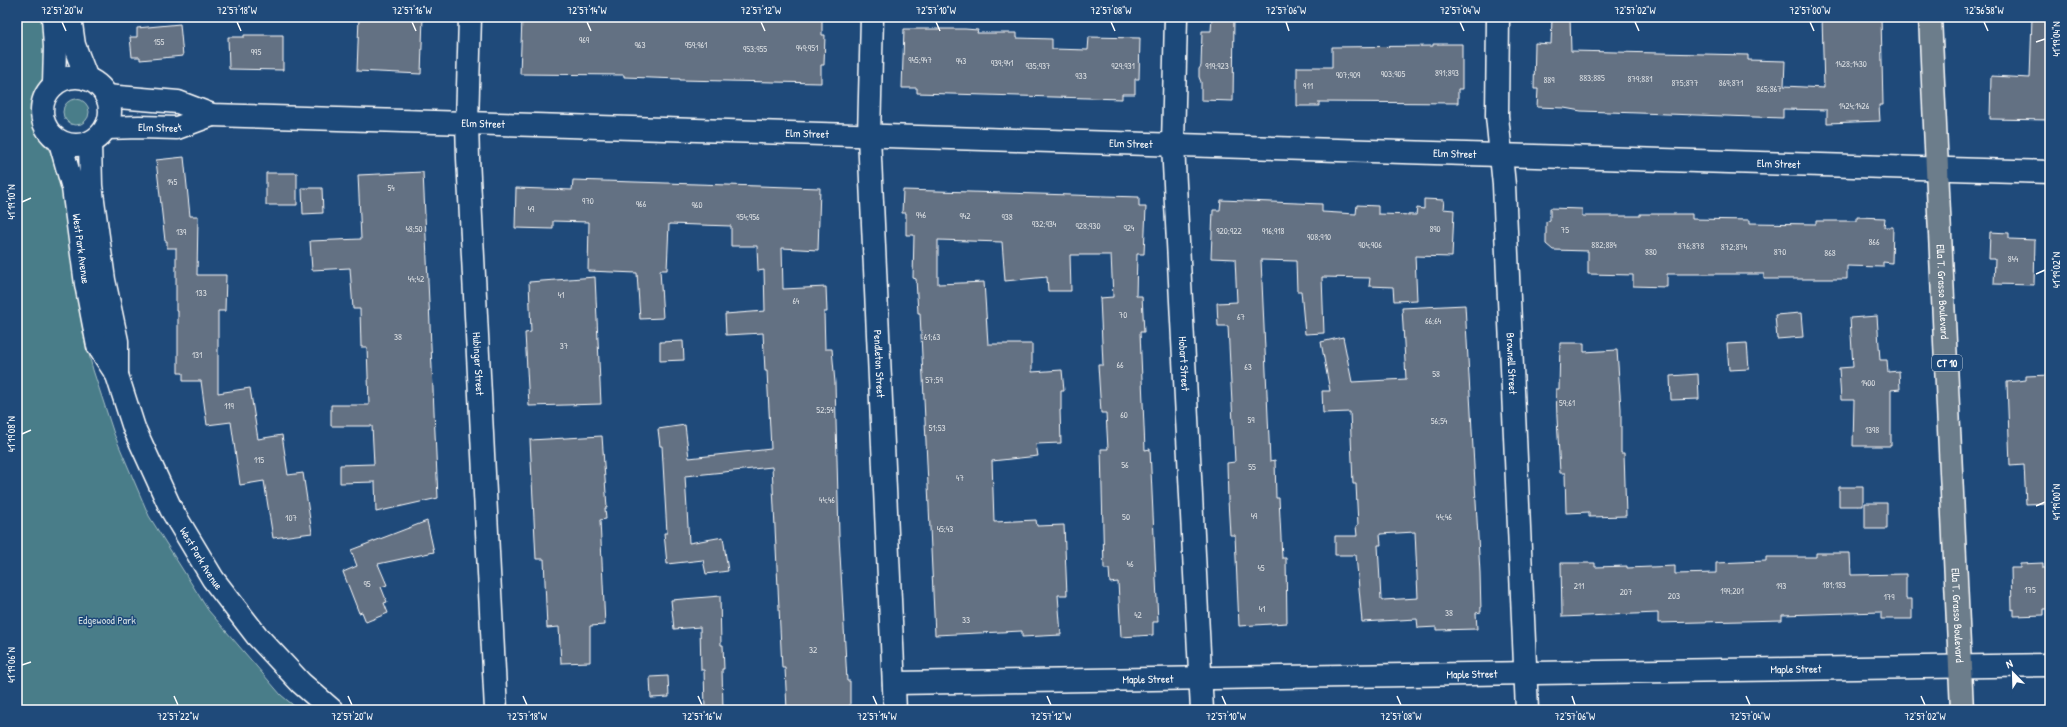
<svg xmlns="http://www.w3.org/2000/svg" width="2067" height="727" viewBox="0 0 2067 727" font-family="'Patrick Hand',sans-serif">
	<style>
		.green { fill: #4a7d89; stroke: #a4bec4 }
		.building { fill: #647183; stroke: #fff; fill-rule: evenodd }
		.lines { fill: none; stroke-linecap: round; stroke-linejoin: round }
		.minor-casing { stroke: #fff; stroke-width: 25 }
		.major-casing { stroke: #fff; stroke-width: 25 }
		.minor { stroke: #1f4a7a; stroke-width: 22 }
		.major { stroke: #6c7d8b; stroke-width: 22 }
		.ticks { fill: none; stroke: #fff; stroke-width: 1.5 }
		.labels { text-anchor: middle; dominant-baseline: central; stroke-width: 3; stroke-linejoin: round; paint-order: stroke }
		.number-label { font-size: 9px; fill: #d8dce0 }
		.shield { fill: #1f4a7a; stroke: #bcc9d7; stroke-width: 1 }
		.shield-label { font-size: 10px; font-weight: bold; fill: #fff }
		.street-label { font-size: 11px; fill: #fff; stroke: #1f4a7a }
		.park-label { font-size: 11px; fill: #d2dee2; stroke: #1f4a7a }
		.neatline { fill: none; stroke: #fff; stroke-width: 1.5 }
		.ticks-label { font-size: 10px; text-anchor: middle; fill: #fff }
	</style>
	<rect width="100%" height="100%" fill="#1f4a7a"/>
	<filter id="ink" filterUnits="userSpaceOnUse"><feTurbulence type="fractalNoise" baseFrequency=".025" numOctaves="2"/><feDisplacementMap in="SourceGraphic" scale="8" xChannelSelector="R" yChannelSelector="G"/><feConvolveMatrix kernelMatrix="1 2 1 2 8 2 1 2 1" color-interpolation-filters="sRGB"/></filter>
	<g filter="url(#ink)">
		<path class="green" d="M17 17H42L48 62 41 87 34 99 32 113 40 137 55 159 63 190 83 331 93 370 114 434 149 516 208 610 281 695 299 710H17Z
			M63 112a13 13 0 1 1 26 0a13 13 0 1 1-26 0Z"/>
		<path class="building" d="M359 17H423L421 74 357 71Z
			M522 17H822V35H825L824 65H821V83L680 80V79L624 77V75L520 74Z
			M1212 17H1234L1233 101 1201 100V82L1199 77V69L1201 66 1202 31H1211Z
			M1822 17H1881L1883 105H1879L1880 121 1827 123V110L1783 109V118L1581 111 1564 108 1537 107 1538 89H1534L1535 43 1551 44 1552 18H1570L1571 51 1748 55V60L1785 61 1784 86 1824 88Z
			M2032 17H2050V120L1990 119 1991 76 2030 78Z
			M180 24 183 56 140 60V57H132L130 37H137V28Z
			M904 29H965L978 30 977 33H1017V38L1052 39V49L1088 50 1089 37 1140 38 1139 79H1135V94H1122V99L917 93V88H902Z
			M244 35H283V70L229 69 228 37H244Z
			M1433 44H1462V89H1458V103L1319 102V106H1297V67H1332V47L1433 46Z
			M184 157 190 216H198L197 275H226L225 311H218V393L250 388 258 439 282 435 288 475 303 473 312 533 273 538 264 481 240 485 231 422 207 425 201 381H183V373H178V311H176V248H167V241H165L156 160Z
			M423 172 438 498 376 512 375 482 340 483V465L374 464 372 426H331V405H369L367 347H361L360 309H353L350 268 312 270 310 241 361 239 358 175Z
			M266 173H297V205H266Z
			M573 180 820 188 818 250 782 248 783 289 826 287 827 312H824L825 349H832L835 383 839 536 847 681H850V710H787L785 668H782L772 467 685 476 689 543 723 537 728 571 706 574 703 560 667 564 664 533H667L662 446H660L658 429 685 425 689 458 771 449 767 371H765L763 333 726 335 725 314 765 311 764 270 758 271 757 246H731V226L669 224 667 270H660L663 318 640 319 637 273 588 271 589 222 553 221V229L515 228 516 188 572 190Z
			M302 188H322L323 213 303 214Z
			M903 190 1139 197V207H1146L1144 254H1137L1136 296H1142L1144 332H1140L1145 450 1150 449 1158 622H1153V635L1121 637 1118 582 1110 583 1109 569H1104L1101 449H1108L1106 413H1101L1098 365H1103L1100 298 1113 297 1111 255H1070L1071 291H1048L1047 277 1005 281 1002 242 938 240V284L984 282 988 344H1032V372L1062 370 1064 391H1061V410H1060L1061 443 1036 444 1038 456 992 461 994 522 1036 520 1037 526 1064 525 1067 595H1058L1061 635 1022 637V631L935 635 920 313H918L916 279 913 278 914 235H906V213H902Z
			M1424 199 1444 200 1443 209 1454 210 1452 257 1415 256 1417 300 1394 301 1393 287 1369 286 1370 278 1322 277 1324 333 1305 334 1301 291H1297L1296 261 1261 260 1270 461 1275 460 1276 498H1279L1282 558H1286L1287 623 1239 626 1235 535H1230L1228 500 1227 463 1235 462 1228 326H1218L1217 303 1237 302 1235 259 1211 258 1213 210H1220L1221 200 1322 204V212L1356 214 1357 205 1378 206V214L1416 215 1417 208 1424 209Z
			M1550 208 1582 209V216H1640V214H1692V219L1750 220V223L1816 224V221H1857V217L1885 218 1884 227H1893L1892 263 1883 262V267L1847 266V279H1764V274H1667V287L1633 286V275L1588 274V251L1553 250 1546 244V222L1550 220Z
			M1990 232 2009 233V239L2035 240 2034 285 1994 284 1995 259H1989Z
			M595 277 601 404 529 406 525 333 531 332 529 282Z
			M1465 305 1480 573 1481 612 1476 613 1477 629 1437 630V627L1418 628 1417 619 1362 622 1356 555H1335V536H1357L1356 526 1358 525 1356 484H1353L1350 412 1323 413 1322 391H1330L1321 342 1343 337 1352 382 1406 379 1402 308ZM1415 532 1418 598 1383 600 1381 599 1378 545H1381L1380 534Z
			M1801 313 1803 337 1777 339 1775 315Z
			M1877 316 1880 360H1887L1888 372 1899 371 1900 389 1891 390V446H1853L1854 400H1841L1839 368 1853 367 1850 318Z
			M683 341 684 360 660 361V342Z
			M1560 343H1584V352L1617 350 1621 409V453H1624L1626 516 1589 517V512L1566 513 1565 473H1560L1557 418 1556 389H1559Z
			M1747 343 1749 369 1729 370 1727 344Z
			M1698 374 1699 399 1671 400 1670 376Z
			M2050 375V503L2026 504 2024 465 2010 466 2007 382 2026 380V376Z
			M602 436 607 508H605L606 519 600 520 605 625 590 626V662L561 663 559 627 547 628 544 559H536L530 440Z
			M1839 487H1863V506H1839Z
			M1865 503H1887V529H1865Z
			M427 521 434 552 378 564 387 585 381 587 387 602 384 603 388 613 366 622 362 612 359 613 343 572 357 566 351 550Z
			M1816 553H1850L1851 575 1906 574V599H1912V619H1881V612L1782 615V620L1658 623V613L1562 617 1561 563H1595V567L1627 566V568L1675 566V574L1716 573V563L1766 561V557H1816Z
			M2043 563V568H2047L2048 609H2044V615L2014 616V609L2012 610 2011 568H2020V564Z
			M720 596 721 645H723L724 669H722L723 710H705L704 670H701L700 627 674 629 671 600Z
			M668 676 669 697 651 698 650 677Z"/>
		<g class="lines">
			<defs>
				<g id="minor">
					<path d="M53 17 55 47 54 85"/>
					<path d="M70 17 74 45 87 79"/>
					<path id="s1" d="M470 17 467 123 468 158 496 710"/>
					<path id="s2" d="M872 17 869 136 895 710"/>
					<path id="s3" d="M1176 17 1173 145 1202 710"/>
					<path id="s4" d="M1498 17 1497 116 1504 185 1527 710"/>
					<circle cx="76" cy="111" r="34"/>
					<path id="s5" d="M106 96 178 102 212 115 2050 172"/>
					<path id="s6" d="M106 128 139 127 177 128 212 115"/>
					<path id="s7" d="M60 142 73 188 86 284 98 346 117 375 134 428 171 509 213 579 257 636 301 683 332 710"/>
					<path d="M90 143 91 186 104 280 117 341V375"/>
					<path id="s8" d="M894 683 2050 665"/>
				</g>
				<g id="major">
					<path id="s9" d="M1930 17 1962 710"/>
				</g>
			</defs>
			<use href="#minor" class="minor-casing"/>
			<use href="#major" class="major-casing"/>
			<use href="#minor" class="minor"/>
			<use href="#major" class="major"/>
		</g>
	</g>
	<path class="ticks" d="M62 22 66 31M237 22 241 31M412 22 416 31M587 22 591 31M761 22 765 31M936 22 940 31M1111 22 1115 31M1286 22 1289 31M1460 22 1464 31M1635 22 1639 31M1810 22 1814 31M1984 22 1988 31M2036 42 2045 39M22 202 31 198M2036 274 2045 270M22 434 31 430M2036 506 2045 502M22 665 31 662M174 696 178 705M348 696 352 705M523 696 527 705M698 696 702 705M873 696 877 705M1047 696 1051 705M1222 696 1226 705M1397 696 1401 705M1572 696 1575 705M1746 696 1750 705M1921 696 1925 705"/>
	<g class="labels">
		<g class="number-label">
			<text x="584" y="40">969</text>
			<text x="159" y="42">155</text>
			<text x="640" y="45">963</text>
			<text x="696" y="45">959;961</text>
			<text x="807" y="48">949;951</text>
			<text x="755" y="49">953;955</text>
			<text x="256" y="52">995</text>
			<text x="920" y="60">945;947</text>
			<text x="961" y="61">943</text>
			<text x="1002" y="63">939;941</text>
			<text x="1851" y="64">1428;1430</text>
			<text x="1038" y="66">935;937</text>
			<text x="1123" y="66">929;931</text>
			<text x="1217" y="66">919;923</text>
			<text x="1447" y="73">891;893</text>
			<text x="1393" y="74">903;905</text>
			<text x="1348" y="75">907;909</text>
			<text x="1081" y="76">933</text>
			<text x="1592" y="78">883;885</text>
			<text x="1640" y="79">879;881</text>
			<text x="1549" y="80">889</text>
			<text x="1685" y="83">875;877</text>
			<text x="1731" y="83">869;871</text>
			<text x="1308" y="86">911</text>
			<text x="1769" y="89">865;867</text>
			<text x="1854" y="106">1424;1426</text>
			<text x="172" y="182">145</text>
			<text x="391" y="188">54</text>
			<text x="588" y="201">970</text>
			<text x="641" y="204">966</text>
			<text x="697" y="205">960</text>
			<text x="531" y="209">49</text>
			<text x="921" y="215">946</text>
			<text x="965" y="216">942</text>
			<text x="748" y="217">954;956</text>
			<text x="1007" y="217">938</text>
			<text x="1044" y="224">932;934</text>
			<text x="1088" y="226">928;930</text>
			<text x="1129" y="228">924</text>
			<text x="414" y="229">48;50</text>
			<text x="1435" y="229">890</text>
			<text x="1565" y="230">75</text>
			<text x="1229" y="231">920;922</text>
			<text x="1273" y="231">916;918</text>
			<text x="181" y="232">139</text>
			<text x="1319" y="237">908;910</text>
			<text x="1874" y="242">866</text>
			<text x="1370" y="245">904;906</text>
			<text x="1604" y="245">882;884</text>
			<text x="1691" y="246">876;878</text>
			<text x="1734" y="247">872;874</text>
			<text x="1651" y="252">880</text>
			<text x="1780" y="252">870</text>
			<text x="1830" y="253">868</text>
			<text x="2013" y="259">844</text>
			<text x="416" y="279">44;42</text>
			<text x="201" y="293">133</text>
			<text x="561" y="295">41</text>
			<text x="796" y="301">64</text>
			<text x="1123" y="315">70</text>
			<text x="1241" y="317">67</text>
			<text x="1433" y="321">66;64</text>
			<text x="398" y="337">38</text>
			<text x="932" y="337">61;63</text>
			<text x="564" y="346">37</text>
			<text x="197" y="355">131</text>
			<text x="1120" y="365">66</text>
			<text x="1248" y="367">63</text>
			<text x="1436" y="374">58</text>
			<text x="934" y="380">57;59</text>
			<text x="1868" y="383">1400</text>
			<text x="1567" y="403">59;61</text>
			<text x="229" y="406">119</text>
			<text x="825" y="410">52;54</text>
			<text x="1124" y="415">60</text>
			<text x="1251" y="420">59</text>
			<text x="1439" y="421">56;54</text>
			<text x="937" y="428">51;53</text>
			<text x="1872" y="430">1398</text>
			<text x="259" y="460">115</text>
			<text x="1125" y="465">56</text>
			<text x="1252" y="467">55</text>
			<text x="960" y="478">47</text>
			<text x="827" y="500">44;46</text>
			<text x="1254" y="516">49</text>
			<text x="1126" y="517">50</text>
			<text x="1444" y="517">44;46</text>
			<text x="291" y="518">107</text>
			<text x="945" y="529">45;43</text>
			<text x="1130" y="564">46</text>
			<text x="1261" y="568">45</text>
			<text x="367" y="584">95</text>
			<text x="1834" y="585">181;183</text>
			<text x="1579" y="586">211</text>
			<text x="1781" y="586">193</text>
			<text x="2030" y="590">175</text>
			<text x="1732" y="591">199;201</text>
			<text x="1626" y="592">207</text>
			<text x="1674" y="596">203</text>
			<text x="1889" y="597">179</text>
			<text x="1262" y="609">41</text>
			<text x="1449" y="613">38</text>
			<text x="1138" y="615">42</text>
			<text x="966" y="620">33</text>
			<text x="813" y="650">32</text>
		</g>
		<rect class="shield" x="1932" y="355" width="30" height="16" rx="3"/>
		<g class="shield-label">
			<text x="1947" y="363">CT 10</text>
		</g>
		<g class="street-label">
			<text stroke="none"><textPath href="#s5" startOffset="380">Elm Street</textPath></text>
			<text stroke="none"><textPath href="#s6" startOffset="54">Elm Street</textPath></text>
			<text stroke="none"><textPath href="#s5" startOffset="704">Elm Street</textPath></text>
			<text stroke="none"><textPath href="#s5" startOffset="1028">Elm Street</textPath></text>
			<text stroke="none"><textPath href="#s5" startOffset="1352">Elm Street</textPath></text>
			<text stroke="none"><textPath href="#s5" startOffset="1676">Elm Street</textPath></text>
			<text stroke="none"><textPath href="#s7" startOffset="109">West Park Avenue</textPath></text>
			<text stroke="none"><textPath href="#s9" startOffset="275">Ella T. Grasso Boulevard</textPath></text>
			<text stroke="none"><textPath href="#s4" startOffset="347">Brownell Street</textPath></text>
			<text stroke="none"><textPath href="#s1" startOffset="347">Hubinger Street</textPath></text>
			<text stroke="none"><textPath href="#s2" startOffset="347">Pendleton Street</textPath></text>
			<text stroke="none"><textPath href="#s3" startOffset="347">Hobart Street</textPath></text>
			<text stroke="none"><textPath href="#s7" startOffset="445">West Park Avenue</textPath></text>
			<text stroke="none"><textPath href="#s9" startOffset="599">Ella T. Grasso Boulevard</textPath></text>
			<text stroke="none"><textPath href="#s8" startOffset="902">Maple Street</textPath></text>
			<text stroke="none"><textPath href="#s8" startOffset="578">Maple Street</textPath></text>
			<text stroke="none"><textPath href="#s8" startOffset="254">Maple Street</textPath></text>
		</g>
		<g class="park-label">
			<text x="107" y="620">Edgewood Park</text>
		</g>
	</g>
	<rect width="2067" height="727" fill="none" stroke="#1f4a7a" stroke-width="44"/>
	<g transform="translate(2013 673) rotate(337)" stroke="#1f4a7a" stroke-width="3" paint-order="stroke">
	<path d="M0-3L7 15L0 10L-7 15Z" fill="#ffffff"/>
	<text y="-6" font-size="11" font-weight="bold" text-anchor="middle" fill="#ffffff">N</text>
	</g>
	<rect x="22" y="22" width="2023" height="683" class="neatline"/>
	<g class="ticks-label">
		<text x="62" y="14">72°57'20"W</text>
		<text x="237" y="14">72°57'18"W</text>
		<text x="412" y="14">72°57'16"W</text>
		<text x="587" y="14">72°57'14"W</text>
		<text x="761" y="14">72°57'12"W</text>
		<text x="936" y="14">72°57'10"W</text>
		<text x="1111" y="14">72°57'08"W</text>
		<text x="1286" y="14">72°57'06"W</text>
		<text x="1460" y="14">72°57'04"W</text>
		<text x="1635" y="14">72°57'02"W</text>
		<text x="1810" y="14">72°57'00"W</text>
		<text x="1984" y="14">72°56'58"W</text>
		<text transform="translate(2056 39) rotate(-90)" y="4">41°19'04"N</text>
		<text transform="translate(11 202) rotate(-90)" y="4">41°19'10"N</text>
		<text transform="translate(2056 270) rotate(-90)" y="4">41°19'02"N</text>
		<text transform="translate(11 434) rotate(-90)" y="4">41°19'08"N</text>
		<text transform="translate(2056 502) rotate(-90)" y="4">41°19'00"N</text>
		<text transform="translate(11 665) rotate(-90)" y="4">41°19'06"N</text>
		<text x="178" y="720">72°57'22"W</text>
		<text x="352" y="720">72°57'20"W</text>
		<text x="527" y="720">72°57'18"W</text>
		<text x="702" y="720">72°57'16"W</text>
		<text x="877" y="720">72°57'14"W</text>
		<text x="1051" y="720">72°57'12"W</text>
		<text x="1226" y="720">72°57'10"W</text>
		<text x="1401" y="720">72°57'08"W</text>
		<text x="1575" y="720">72°57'06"W</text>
		<text x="1750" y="720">72°57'04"W</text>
		<text x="1925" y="720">72°57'02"W</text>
	</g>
</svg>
